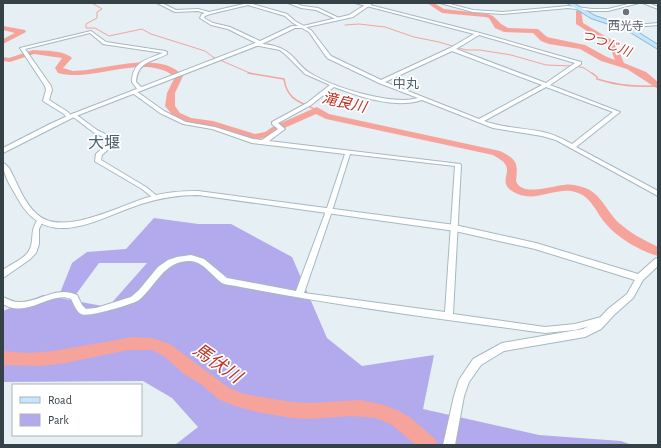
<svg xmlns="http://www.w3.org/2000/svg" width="661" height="448" viewBox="0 0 661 448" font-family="'Alegreya Sans','Noto Sans JP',sans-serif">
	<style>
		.green { fill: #b2aaec }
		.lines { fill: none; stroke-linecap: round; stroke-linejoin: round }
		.stream-far1 { stroke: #f6a39c; stroke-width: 1 }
		.stream { stroke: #f6a39c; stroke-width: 1.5 }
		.river { fill: #f6a39c; fill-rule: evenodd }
		.minor-casing { stroke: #a7b8c0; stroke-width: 2 }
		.tertiary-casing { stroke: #a7b8c0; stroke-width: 2 }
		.secondary-casing { stroke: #8fb9d4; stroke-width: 2 }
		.minor { fill: #fff; fill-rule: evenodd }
		.tertiary { fill: #fff; fill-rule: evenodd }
		.secondary { fill: #c4e6ff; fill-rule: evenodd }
		.worship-dot { fill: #6b7280; stroke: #fff; stroke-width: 1.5 }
		.labels { text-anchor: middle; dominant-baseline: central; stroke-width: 3.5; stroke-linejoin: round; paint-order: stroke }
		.far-worship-label { font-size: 12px; fill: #5b616d; stroke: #fff }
		.far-water-label { font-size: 13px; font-style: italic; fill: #bc3224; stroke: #fff }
		.far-quarter-label { font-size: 13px; fill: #4a626b; stroke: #fff }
		.water-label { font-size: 15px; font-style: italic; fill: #bc3224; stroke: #fff }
		.quarter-label { font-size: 16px; fill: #4a626b; stroke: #fff }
		.near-water-label { font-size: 18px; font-style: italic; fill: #bc3224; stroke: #fff }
	</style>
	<rect width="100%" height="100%" fill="#e5eff4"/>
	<path class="green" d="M154 218 198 224H231L292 257 327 338 362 366 434 355 423 409 539 435 621 441 632 445H175L198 427 172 398 143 381 3 382V311L43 295 108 307 147 263H99L74 297 60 293 72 263 87 252 126 249Z"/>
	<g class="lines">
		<path class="stream-far1" d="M92 3 102 9 97 12V18L86 24V28H95L109 36 142 29 151 34 205 51 213 57 252 74
			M345 25 359 24 385 27 414 37 439 42 466 50H480L511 55 546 65 572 66
			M576 66 584 68 593 74"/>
		<path class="stream" d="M248 73 284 79C287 100 300 102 317 110
			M592 73 597 77V79C618 86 636 87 658 86"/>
		<path class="river" d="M427 3H434L444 9 488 14 493 16 501 24 508 28 538 29 547 37 585 45 607 57 615 60 609 45 576 24V11L581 10 583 23 615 42 624 63 646 72 658 82V89L627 69 601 61 580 49 549 44 541 41 533 33 504 32 495 28 489 18 485 17 442 13Z
			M3 26 25 30 26 32 3 44V39L15 33 3 30Z
			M33 50C44 51 64 50 72 58L63 68 73 71C102 71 160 49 183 76L175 93V106L180 113 191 118 213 121 255 134 265 132 274 126 317 107 329 114 500 151C517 160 518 162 516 181 522 197 551 186 564 185 570 184 576 185 582 187 600 191 606 211 619 223 630 233 644 240 658 247V256C640 251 618 238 606 224 597 214 592 198 578 193 557 184 534 206 512 191 498 182 512 173 505 164 503 160 497 158 493 155L326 119 316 114 280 130 271 136 255 140 241 137 211 127 186 123 174 117 165 106 167 93 175 77C145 52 93 83 58 73L55 68 62 58 34 54 10 62 3 61V57L9 58Z
			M133 337 152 338 170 344 229 388 244 394 292 402 310 403 360 400 384 405 397 410 411 418 435 439 438 445H416L392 425 376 418 351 416 310 419 292 418 262 413 235 406 218 399 202 385 184 374 164 356 152 350H128L65 363 41 366 3 365V351L28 353 53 351Z"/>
		<defs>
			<path id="minor" d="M157 3H162L176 10 198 9 209 12 244 4 243 3H249L287 14 295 21 311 30 331 56 381 80 450 48 474 34 355 3H362L480 33 581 62V64L550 85 620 112 576 147 658 191V196L556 140 542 136 493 128 422 100C394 109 361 97 334 87L311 105 278 123 285 129 269 141 460 164 461 165 453 314 545 327 575 324 605 316 608 317 609 319 608 321 575 330 545 333C442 319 339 306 236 286 232 285 226 285 222 283 212 276 203 261 190 261 163 261 157 285 139 300 133 304 87 318 81 314 76 311 74 304 71 299 52 290 27 319 3 304V297C8 299 12 302 18 302 39 303 56 285 77 295L82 305 86 309 96 308 131 297 139 290 158 267 168 260 177 257 191 255 204 259 227 278 296 291 326 211 345 154 252 143 212 129 183 124 160 113 131 92 136 91 164 111 186 122 215 127 253 139 262 140 278 129 272 124V122L307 103 330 85 305 74 286 55 280 50 254 45V44L256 43 228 29 211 25 200 18 202 14 205 13 198 11 175 12ZM248 5 285 16 293 23 309 32 327 58 379 83 418 98C392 106 332 87 310 73 303 69 299 63 294 58 285 48 275 45 262 44V42L230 27 213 23 204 18 205 16 210 14ZM479 35 575 63 546 83 456 49ZM452 51 542 85 479 119 385 82ZM546 87 613 112 572 144C563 139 553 134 543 132 523 128 503 128 484 121ZM350 154 455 166 445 312 304 293 332 211Z
				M288 3H294L303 6 318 8 341 19 338 20 316 10 301 8Z
				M440 3H446L473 10 503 12 568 6 592 9H608L632 3H639L608 11H592L568 8 503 14 473 12Z
				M643 3H648L658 7V9Z
				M658 23V25L624 28 622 27 624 26Z
				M91 31 106 42 165 51 167 52V54C153 62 137 61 136 82L143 89 140 91 138 90 132 82C132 62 147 59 163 53L103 44 90 33 25 49 51 86 52 90 49 100 68 112 72 117 69 119 67 118 64 114 43 101 46 90 45 86 20 48Z
				M74 113 97 130 115 139 113 145 102 155 101 160 146 187 157 196 158 197 157 198H153L142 189 96 162 95 161 96 154 108 143 109 140 93 132 72 116 71 115Z
				M38 219H42L43 221 39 229V244L36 253 29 260 3 278V270C12 263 28 258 31 246 34 235 30 232 38 219Z"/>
			<path id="tertiary" d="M368 3H373L353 17 303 28H295L262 44 76 116 3 153V148L50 124 72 114 258 42 292 26H303L349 15Z
				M3 163 5 164 9 168C18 184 24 204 38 215 63 237 121 205 149 197 165 192 181 191 198 191L455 225 536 243 638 274 655 259 658 258V266L643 280 633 298 614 315 601 329 585 337 504 351 481 365 469 382 464 396 455 445H443L454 396 459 380 473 359 502 343 583 329 595 323 608 309 627 294 635 280 535 249 455 231 198 195C178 195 160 198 141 204 98 218 48 253 18 199 12 188 3 176 3 163Z"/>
			<path id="secondary" d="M567 3H573L595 16 631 28 658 45V49L627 30 591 18Z"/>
		</defs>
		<use href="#minor" class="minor-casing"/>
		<use href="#tertiary" class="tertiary-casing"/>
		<use href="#secondary" class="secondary-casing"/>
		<use href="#minor" class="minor"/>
		<use href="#tertiary" class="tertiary"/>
		<use href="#secondary" class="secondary"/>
	</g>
	<circle class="worship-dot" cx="626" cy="12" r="4"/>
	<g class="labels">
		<g class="far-worship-label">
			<text x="626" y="26">西光寺</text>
		</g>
		<g class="far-water-label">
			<text transform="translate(606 44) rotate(21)">つつじ川</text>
		</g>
		<g class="far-quarter-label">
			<text x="406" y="84">中丸</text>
		</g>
		<g class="water-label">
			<text transform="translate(344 103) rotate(13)">滝良川</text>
		</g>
		<g class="quarter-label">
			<text x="104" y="143">大堰</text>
		</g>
		<g class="near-water-label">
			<text transform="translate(217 364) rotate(35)">馬伏川</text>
		</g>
	</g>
	<rect width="661" height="448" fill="none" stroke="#344247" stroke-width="8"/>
	<rect x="12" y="384" width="130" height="52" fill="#ffffff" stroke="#aeb3b5"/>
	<rect x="20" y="397" width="20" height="6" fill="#c4e6ff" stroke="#aeb3b5"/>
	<text x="48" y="404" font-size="12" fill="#344247">Road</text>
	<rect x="20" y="414" width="20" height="12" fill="#b2aaec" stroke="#aeb3b5"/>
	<text x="48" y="424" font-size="12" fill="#344247">Park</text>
</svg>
